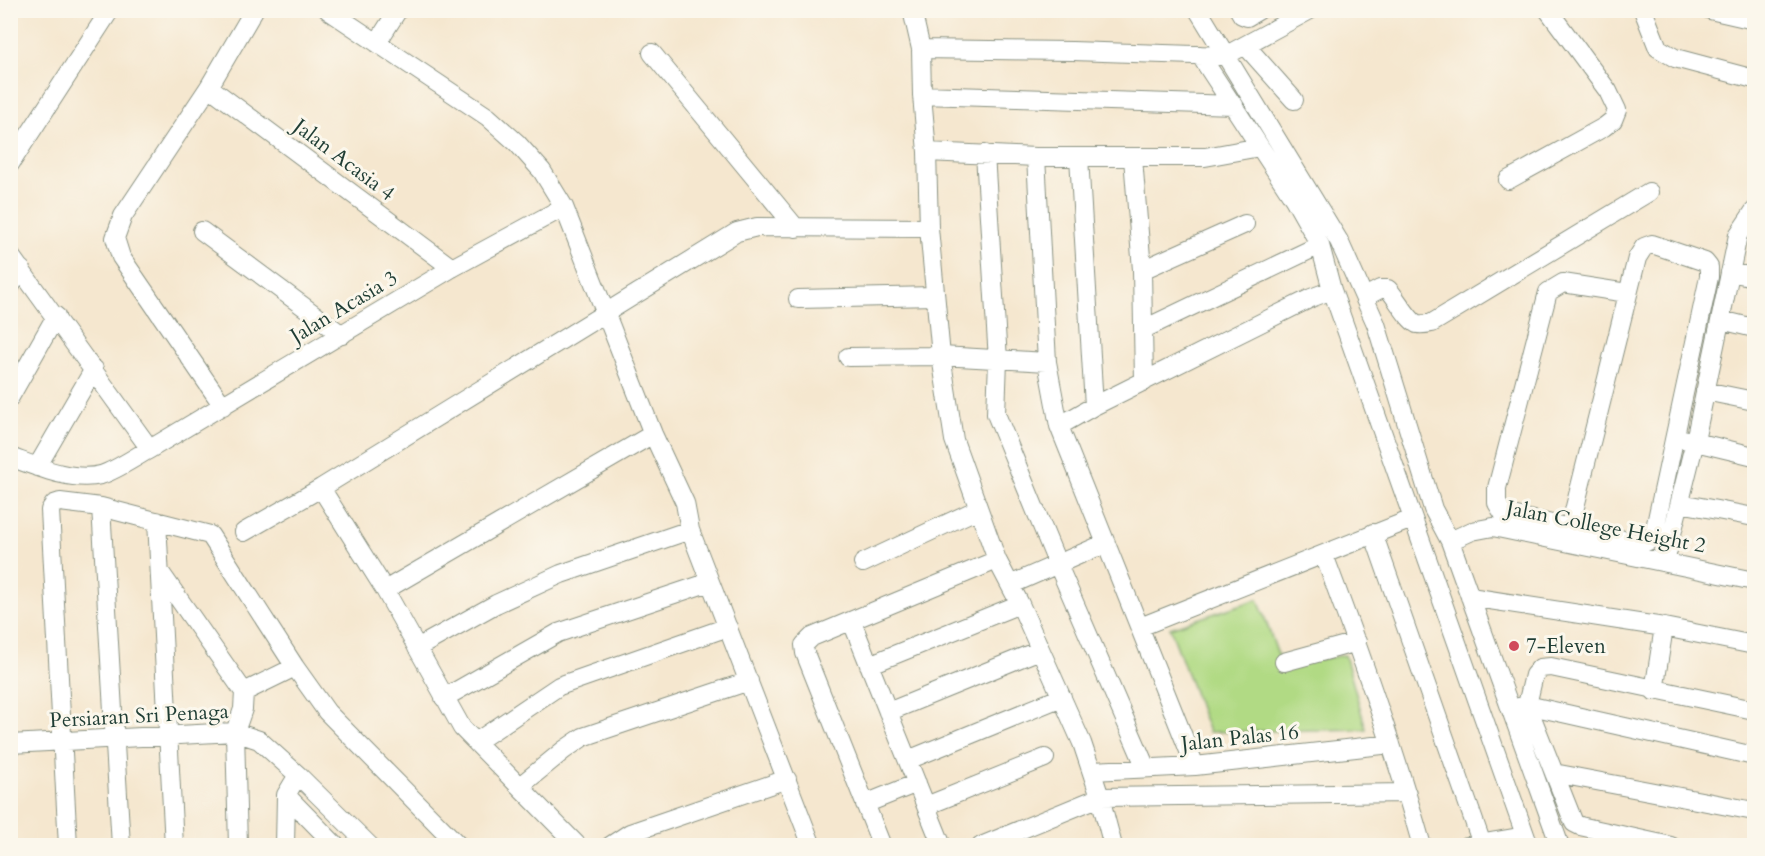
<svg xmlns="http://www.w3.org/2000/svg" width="1765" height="856" viewBox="0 0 1765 856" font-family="Cardo,serif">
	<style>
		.green { fill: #b1da84; stroke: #688c5c; stroke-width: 1.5 }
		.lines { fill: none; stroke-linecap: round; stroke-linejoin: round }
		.minor-casing { stroke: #8a9282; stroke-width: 20 }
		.minor { stroke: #fff; stroke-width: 18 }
		.poi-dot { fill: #d1495b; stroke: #fbf7ec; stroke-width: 2 }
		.labels { text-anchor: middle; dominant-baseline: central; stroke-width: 6; stroke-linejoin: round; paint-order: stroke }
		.street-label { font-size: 21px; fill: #1f3d34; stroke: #fbf7ec }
		.poi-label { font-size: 21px; fill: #1f3d34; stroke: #fbf7ec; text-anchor: start }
	</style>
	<rect width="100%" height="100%" fill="#fbf7ec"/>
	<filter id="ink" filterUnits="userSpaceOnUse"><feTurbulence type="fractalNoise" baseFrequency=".0167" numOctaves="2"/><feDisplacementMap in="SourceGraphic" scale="12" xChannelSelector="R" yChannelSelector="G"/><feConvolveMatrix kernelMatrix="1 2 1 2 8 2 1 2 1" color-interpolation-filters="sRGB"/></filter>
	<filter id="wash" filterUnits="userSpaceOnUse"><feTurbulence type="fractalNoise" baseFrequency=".008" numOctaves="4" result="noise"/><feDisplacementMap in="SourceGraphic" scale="24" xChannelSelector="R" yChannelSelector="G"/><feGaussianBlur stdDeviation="1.35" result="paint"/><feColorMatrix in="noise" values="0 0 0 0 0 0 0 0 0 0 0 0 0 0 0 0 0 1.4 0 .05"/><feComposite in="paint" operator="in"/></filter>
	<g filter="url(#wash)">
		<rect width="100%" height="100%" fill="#f5e7cf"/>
		<path class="green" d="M1258 599 1282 666 1345 655 1366 729 1209 732 1170 628Z"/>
	</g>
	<g filter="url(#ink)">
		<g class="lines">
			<defs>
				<path id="minor" d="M328 10 488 117 517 143 542 171 564 207 653 434 685 503 690 530 812 846
					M912 10 921 49 922 95 927 152 929 228 941 356 954 440 997 560 1020 604 1082 743 1100 797 1113 846
					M1198 10 1339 241 1376 324 1433 509 1450 541 1560 846
					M1239 10 1242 15 1247 17 1259 10
					M1643 10 1658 48 1675 58 1754 79
					M1710 10 1754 20
					M377 43 398 10
					M1246 46 1294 100
					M921 49 1072 51 1225 56 1310 10
					M652 53 796 228
					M1200 55 1294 199 1320 245 1332 290 1529 846
					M209 87 452 268
					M922 95 1234 105
					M927 152 1036 157H1205L1260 147
					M985 154 998 360 996 414 1058 565 1146 768
					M1036 157 1047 362 1059 426 1195 766
					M1079 157 1094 406
					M1133 158 1142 270 1144 382
					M10 164 110 10
					M1508 180 1604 127 1613 120 1617 110 1608 91 1548 10
					M202 231 342 335
					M10 255 150 449
					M1142 270 1245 224
					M1730 272 1754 277
					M10 287 21 269
					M1365 297 1380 289H1388C1396 297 1408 320 1417 324 1422 325 1427 324 1432 323L1649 192
					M798 299 935 296
					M1721 320 1754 328
					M1144 329 1320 245
					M848 357 941 356 1047 362
					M1705 391 1754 401
					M10 397 56 316
					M223 406 121 257 115 238 123 216 209 87 254 10
					M1059 426 1094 406 1311 298 1332 290
					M1683 439 1754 456
					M10 457C38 467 72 482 101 475 117 470 135 457 150 449L452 268 564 207
					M37 467 94 369
					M321 488 385 590 462 728 578 846
					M1680 503 1754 517
					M101 507 121 846
					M157 521 174 846
					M1570 527 1637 258 1644 247 1652 244 1705 262 1709 267V277L1654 533 1650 540 1642 544 1503 513 1497 503V488L1548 292 1563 283 1627 293
					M244 532 321 488 737 232 757 227 929 228
					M1373 533 1482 844
					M1450 541 1472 531 1493 527 1754 581
					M1324 555C1360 651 1394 747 1422 846
					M1665 562 1695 441 1738 235 1754 211
					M863 563 978 509
					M160 572 244 692 243 709 235 732 238 846
					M1010 585 1106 543
					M385 590 653 434
					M1470 597 1664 627 1754 645
					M852 622 942 846
					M1140 627 1412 519
					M417 648 496 604 561 574 690 530
					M1284 662 1357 642
					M869 665 1020 604
					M1654 691 1664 627
					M244 692 295 667
					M444 698 558 633 710 582
					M1519 707 1527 705 1754 756
					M888 712 1040 650
					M476 742 559 686 728 627
					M10 744 235 732 259 740 298 775 370 846
					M908 760 1062 697
					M1092 771 1195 766 1391 744
					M1554 773 1754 811
					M520 786 564 750 583 737 749 681
					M286 795 336 846
					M865 804 917 783
					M926 806 1045 758
					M68 846 50 510 54 504 60 502 101 507 210 535 295 667 327 712 459 846
					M285 846 286 795 298 775
					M610 846 630 833 787 779
					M882 846 805 653 804 645 812 637 997 560
					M981 846 1100 797 1407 793
					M1467 846 1525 836
					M1671 846 1580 826 1574 823 1527 705 1534 675 1540 668 1551 667 1754 710"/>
			</defs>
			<use href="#minor" class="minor-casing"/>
			<use href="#minor" class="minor"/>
		</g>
	</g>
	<circle class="poi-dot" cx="1514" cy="646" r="6"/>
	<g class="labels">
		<g class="street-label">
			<text transform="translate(344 160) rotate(37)">Jalan Acasia 4</text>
			<text transform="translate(344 307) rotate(-31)">Jalan Acasia 3</text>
			<text transform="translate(1606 527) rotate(11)">Jalan College Height 2</text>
			<text transform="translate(139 716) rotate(-3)">Persiaran Sri Penaga</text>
			<text transform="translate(1240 738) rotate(-6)">Jalan Palas 16</text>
		</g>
		<g class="poi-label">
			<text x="1526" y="646">7-Eleven</text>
		</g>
	</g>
	<rect width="1765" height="856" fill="none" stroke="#fbf7ec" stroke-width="36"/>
</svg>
